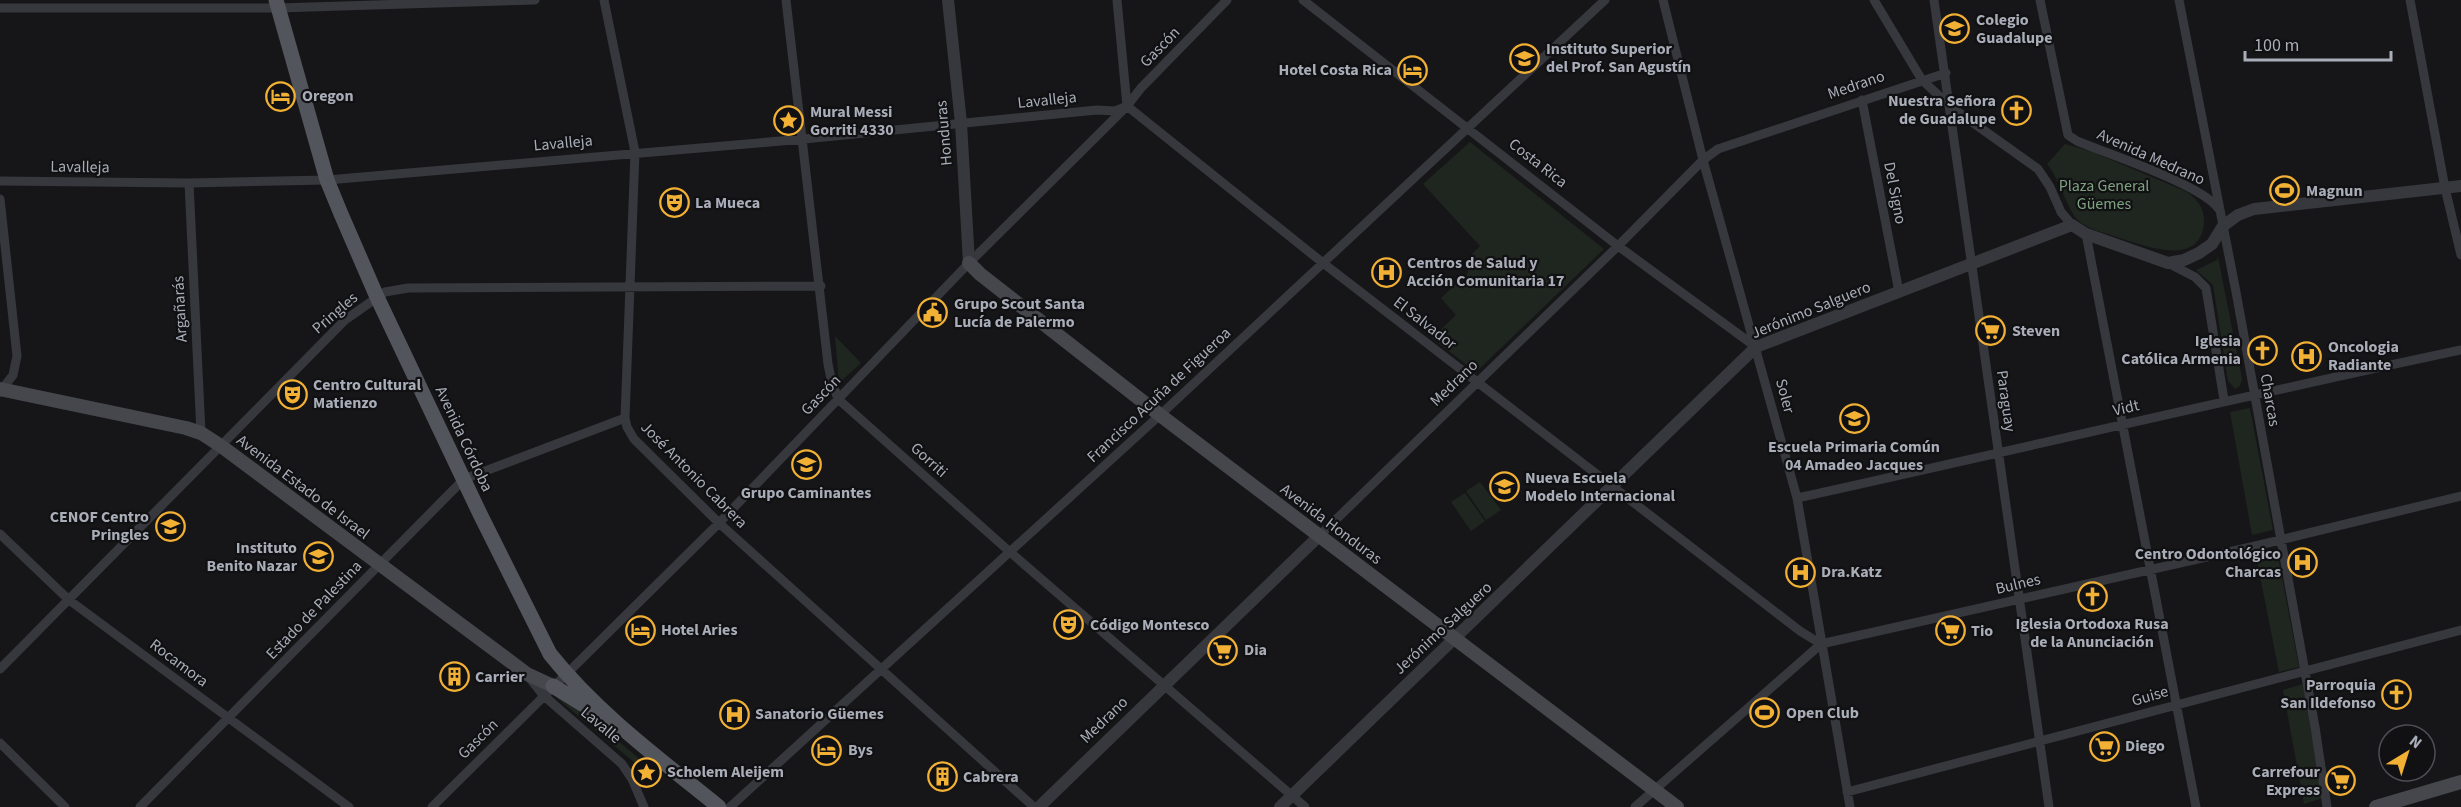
<svg xmlns="http://www.w3.org/2000/svg" width="2461" height="807" viewBox="0 0 2461 807" font-family="'Source Sans 3',sans-serif">
	<style>
		.green { fill: #1e261f }
		.lines { fill: none; stroke-linecap: round; stroke-linejoin: round }
		.minor { stroke: #37383d; stroke-width: 9 }
		.tertiary { stroke: #37383d; stroke-width: 12 }
		.secondary { stroke: #45474d; stroke-width: 14 }
		.primary { stroke: #53555c; stroke-width: 15 }
		.labels { text-anchor: middle; dominant-baseline: central; stroke-width: 4.5; stroke-linejoin: round; paint-order: stroke }
		.poi-label { font-size: 16px; font-weight: bold; fill: #a8adb8; stroke: #111113; text-anchor: start }
		.street-label { font-size: 16px; fill: #a8adb8; stroke: #111113 }
		.park-label { font-size: 16px; fill: #7fa381; stroke: #111113 }
	</style>
	<rect width="100%" height="100%" fill="#161618"/>
	<path class="green" d="M1470 142 1604 249 1476 372 1432 338 1456 315 1441 298 1468 273V258L1480 246 1423 184Z
		M2065 144 2093 152 2187 192C2198 200 2205 209 2204 223 2200 268 2145 246 2120 238 2106 233 2088 230 2078 220 2067 210 2061 181 2047 164Z
		M2218 257 2242 379 2240 386 2235 389 2228 381 2213 285 2196 270 2217 260Z
		M835 336 861 363 839 383Z
		M2250 408 2273 530 2252 535 2230 412Z
		M1480 482 1501 510 1486 520 1466 491Z
		M1465 493 1485 521 1471 531 1451 502Z
		M2277 551 2299 667 2279 672 2256 556Z
		M2303 684 2323 798 2304 804 2283 690Z
		M562 694 654 771 642 785 635 763 558 699Z"/>
	<g class="lines">
		<path class="minor" d="M604 0 635 152 625 418 627 427 634 439 719 523 1034 807
			M786 0 828 364 831 379 838 399 1010 552 1305 807
			M1117 0 1127 106 1323 263 1800 631 1821 644
			M1303 0 1618 246 1756 347
			M1663 0 1703 160 1797 498 1850 807
			M1874 0 1922 80 1951 107 2038 169 2050 187 2061 212 2072 225
			M1934 0 2049 807
			M2040 0 2068 135 2077 141C2108 154 2200 184 2218 208
			M2179 0 2236 292 2315 727 2327 807
			M2410 0 2445 188 2461 255
			M0 8H278L535 0
			M1862 100 1899 292
			M0 181 189 183 327 180 804 139 1097 110 1115 111 1125 107
			M189 183 201 433
			M0 199 17 356 13 375 0 392
			M2086 234 2196 807
			M2168 263 2195 277 2206 288 2224 400
			M1797 498C2019 449 2239 397 2461 350
			M0 534 69 600 349 807
			M1319 536 1618 246 1703 160 1718 149 1946 73
			M0 669 345 320 385 292 408 288 821 286
			M528 676 543 695 622 764 632 779 644 807
			M0 743 65 807
			M1847 792 2461 630
			M140 807 464 479 625 418
			M432 807 719 523 969 263 1127 106 1141 88 1227 0
			M730 807 1160 415 1605 0
			M1635 807 1821 644 2251 547 2461 496"/>
		<path class="tertiary" d="M948 0 961 123 969 263
			M1039 807 1319 536
			M1280 807 1756 347 2072 225 2086 234 2168 263 2184 260 2199 253 2212 244 2223 226 2238 215 2254 209 2461 186"/>
		<path class="secondary" d="M969 263 980 274 1160 415 1677 807
			M0 389 186 428 201 433 221 446 527 674 553 686
			M2376 807 2461 782"/>
		<path class="primary" d="M276 0 327 180 341 214 377 297 480 514 550 654C597 713 661 760 719 807
			M553 686 597 713"/>
	</g>
	<defs>
		<symbol id="school-ring" viewBox="-11 -11 22 22"><circle r="9.5" fill="#111113" stroke="#f2b134" stroke-width="1.5"/><path d="M0-5L7-2L0 1L-7-2ZM-4 1L0 2.5L4 1V4Q0 6-4 4Z" fill="#f2b134"/></symbol>
		<symbol id="university-ring" viewBox="-11 -11 22 22"><circle r="9.5" fill="#111113" stroke="#f2b134" stroke-width="1.5"/><path d="M0-5L7-2L0 1L-7-2ZM-4 1L0 2.5L4 1V4Q0 6-4 4Z" fill="#f2b134"/></symbol>
		<symbol id="hotel-ring" viewBox="-11 -11 22 22"><circle r="9.5" fill="#111113" stroke="#f2b134" stroke-width="1.5"/><path d="M-6-4.5h1.5V1H6V5H4.5V3h-9V5H-6ZM-4 0a1.8 1.8 0 1 1 3.6 0ZM.5 0V-2.5h3Q6-2.5 6 0Z" fill="#f2b134"/></symbol>
		<symbol id="church-ring" viewBox="-11 -11 22 22"><circle r="9.5" fill="#111113" stroke="#f2b134" stroke-width="1.5"/><path d="M-1.2-6h2.4v3.5h3.3v2.4h-3.3V6h-2.4V-.1h-3.3v-2.4h3.3Z" fill="#f2b134"/></symbol>
		<symbol id="sight-ring" viewBox="-11 -11 22 22"><circle r="9.5" fill="#111113" stroke="#f2b134" stroke-width="1.5"/><path d="M0-6L1.8-2.2L6-1.7L2.9 1.2L3.7 5.4L0 3.3L-3.7 5.4L-2.9 1.2L-6-1.7L-1.8-2.2Z" fill="#f2b134"/></symbol>
		<symbol id="stadium-ring" viewBox="-11 -11 22 22"><circle r="9.5" fill="#111113" stroke="#f2b134" stroke-width="1.5"/><path d="M0-5a6.5 5 0 1 0 0 10a6.5 5 0 1 0 0-10ZM-3.5-1.8h7v3.6h-7Z" fill="#f2b134"/></symbol>
		<symbol id="theatre-ring" viewBox="-11 -11 22 22"><circle r="9.5" fill="#111113" stroke="#f2b134" stroke-width="1.5"/><path d="M-5-5.5Q0-4 5-5.5V0Q5 5 0 6Q-5 5-5 0ZM-3.3-2.5H-1v1.5H-3.3ZM1-2.5H3.3v1.5H1ZM-2.8 1Q0 5.5 2.8 1Z" fill="#f2b134"/></symbol>
		<symbol id="hospital-ring" viewBox="-11 -11 22 22"><circle r="9.5" fill="#111113" stroke="#f2b134" stroke-width="1.5"/><path d="M-5-5h3v3.5h4V-5h3V5h-3V1.5h-4V5h-3Z" fill="#f2b134"/></symbol>
		<symbol id="civic-ring" viewBox="-11 -11 22 22"><circle r="9.5" fill="#111113" stroke="#f2b134" stroke-width="1.5"/><path d="M-.6-6.5H3V-4.5H.6V-3L4-1V1h2V6H-6V1h2V-1L-.6-3ZM-1.2 2.5V6h2.4V2.5Z" fill="#f2b134"/></symbol>
		<symbol id="supermarket-ring" viewBox="-11 -11 22 22"><circle r="9.5" fill="#111113" stroke="#f2b134" stroke-width="1.5"/><path d="M-6-5.5h2.5l.6 2H6L4.5 2H-2.5L-4.4-4H-6ZM-1.5 3.2a1.3 1.3 0 1 0 .1 0ZM3 3.2a1.3 1.3 0 1 0 .1 0Z" fill="#f2b134"/></symbol>
		<symbol id="building-ring" viewBox="-11 -11 22 22"><circle r="9.5" fill="#111113" stroke="#f2b134" stroke-width="1.5"/><path d="M-4-6H4V6H1V3H-1V6H-4ZM-2.5-4.3h1.7v1.8h-1.7ZM.8-4.3h1.7v1.8H.8ZM-2.5-1h1.7V.8h-1.7ZM.8-1h1.7V.8H.8Z" fill="#f2b134"/></symbol>
	</defs>
	<g fill-rule="evenodd">
		<use href="#school-ring" x="1938" y="12" width="33" height="33"/>
		<use href="#university-ring" x="1508" y="42" width="33" height="33"/>
		<use href="#hotel-ring" x="1396" y="54" width="33" height="33"/>
		<use href="#hotel-ring" x="264" y="80" width="33" height="33"/>
		<use href="#church-ring" x="2000" y="94" width="33" height="33"/>
		<use href="#sight-ring" x="772" y="104" width="33" height="33"/>
		<use href="#stadium-ring" x="2268" y="174" width="33" height="33"/>
		<use href="#theatre-ring" x="658" y="186" width="33" height="33"/>
		<use href="#hospital-ring" x="1370" y="256" width="33" height="33"/>
		<use href="#civic-ring" x="916" y="296" width="33" height="33"/>
		<use href="#supermarket-ring" x="1974" y="314" width="33" height="33"/>
		<use href="#church-ring" x="2246" y="334" width="33" height="33"/>
		<use href="#hospital-ring" x="2290" y="340" width="33" height="33"/>
		<use href="#theatre-ring" x="276" y="378" width="33" height="33"/>
		<use href="#school-ring" x="1838" y="402" width="33" height="33"/>
		<use href="#school-ring" x="790" y="448" width="33" height="33"/>
		<use href="#school-ring" x="1488" y="470" width="33" height="33"/>
		<use href="#school-ring" x="154" y="510" width="33" height="33"/>
		<use href="#school-ring" x="302" y="540" width="33" height="33"/>
		<use href="#hospital-ring" x="2286" y="546" width="33" height="33"/>
		<use href="#hospital-ring" x="1784" y="556" width="33" height="33"/>
		<use href="#church-ring" x="2076" y="580" width="33" height="33"/>
		<use href="#theatre-ring" x="1052" y="608" width="33" height="33"/>
		<use href="#hotel-ring" x="624" y="614" width="33" height="33"/>
		<use href="#supermarket-ring" x="1934" y="614" width="33" height="33"/>
		<use href="#supermarket-ring" x="1206" y="634" width="33" height="33"/>
		<use href="#building-ring" x="438" y="660" width="33" height="33"/>
		<use href="#church-ring" x="2380" y="678" width="33" height="33"/>
		<use href="#stadium-ring" x="1748" y="696" width="33" height="33"/>
		<use href="#hospital-ring" x="718" y="698" width="33" height="33"/>
		<use href="#supermarket-ring" x="2088" y="730" width="33" height="33"/>
		<use href="#hotel-ring" x="810" y="734" width="33" height="33"/>
		<use href="#sight-ring" x="630" y="756" width="33" height="33"/>
		<use href="#building-ring" x="926" y="760" width="33" height="33"/>
		<use href="#supermarket-ring" x="2324" y="764" width="33" height="33"/>
	</g>
	<g class="labels">
		<g class="poi-label">
			<text x="1976" y="20">Colegio<tspan x="1976" dy="18">Guadalupe</tspan></text>
			<text x="1546" y="49">Instituto Superior<tspan x="1546" dy="18">del Prof. San Agustín</tspan></text>
			<text x="1392" y="70" text-anchor="end">Hotel Costa Rica</text>
			<text x="302" y="96">Oregon</text>
			<text x="1996" y="101" text-anchor="end">Nuestra Señora<tspan x="1996" dy="18">de Guadalupe</tspan></text>
			<text x="810" y="112">Mural Messi<tspan x="810" dy="18">Gorriti 4330</tspan></text>
			<text x="2306" y="191">Magnun</text>
			<text x="695" y="203">La Mueca</text>
			<text x="1407" y="263">Centros de Salud y<tspan x="1407" dy="18">Acción Comunitaria 17</tspan></text>
			<text x="954" y="304">Grupo Scout Santa<tspan x="954" dy="18">Lucía de Palermo</tspan></text>
			<text x="2012" y="331">Steven</text>
			<text x="2241" y="341" text-anchor="end">Iglesia<tspan x="2241" dy="18">Católica Armenia</tspan></text>
			<text x="2328" y="347">Oncologia<tspan x="2328" dy="18">Radiante</tspan></text>
			<text x="313" y="385">Centro Cultural<tspan x="313" dy="18">Matienzo</tspan></text>
			<text x="1854" y="447" text-anchor="middle">Escuela Primaria Común<tspan x="1854" dy="18">04 Amadeo Jacques</tspan></text>
			<text x="1525" y="478">Nueva Escuela<tspan x="1525" dy="18">Modelo Internacional</tspan></text>
			<text x="806" y="493" text-anchor="middle">Grupo Caminantes</text>
			<text x="149" y="517" text-anchor="end">CENOF Centro<tspan x="149" dy="18">Pringles</tspan></text>
			<text x="297" y="548" text-anchor="end">Instituto<tspan x="297" dy="18">Benito Nazar</tspan></text>
			<text x="2281" y="554" text-anchor="end">Centro Odontológico<tspan x="2281" dy="18">Charcas</tspan></text>
			<text x="1821" y="572">Dra.Katz</text>
			<text x="2092" y="624" text-anchor="middle">Iglesia Ortodoxa Rusa<tspan x="2092" dy="18">de la Anunciación</tspan></text>
			<text x="1090" y="625">Código Montesco</text>
			<text x="661" y="630">Hotel Aries</text>
			<text x="1971" y="631">Tio</text>
			<text x="1244" y="650">Dia</text>
			<text x="475" y="677">Carrier</text>
			<text x="2376" y="685" text-anchor="end">Parroquia<tspan x="2376" dy="18">San Ildefonso</tspan></text>
			<text x="1786" y="713">Open Club</text>
			<text x="755" y="714">Sanatorio Güemes</text>
			<text x="2125" y="746">Diego</text>
			<text x="848" y="750">Bys</text>
			<text x="667" y="772">Scholem Aleijem</text>
			<text x="2320" y="772" text-anchor="end">Carrefour<tspan x="2320" dy="18">Express</tspan></text>
			<text x="963" y="777">Cabrera</text>
		</g>
		<g class="street-label">
			<text transform="translate(1160 47) rotate(-46)">Gascón</text>
			<text transform="translate(1856 85) rotate(-19)">Medrano</text>
			<text transform="translate(1047 100) rotate(-6)">Lavalleja</text>
			<text transform="translate(944 133) rotate(-95)">Honduras</text>
			<text transform="translate(563 143) rotate(-5)">Lavalleja</text>
			<text transform="translate(2151 157) rotate(24)">Avenida Medrano</text>
			<text transform="translate(1538 163) rotate(38)">Costa Rica</text>
			<text transform="translate(80 167) rotate(1)">Lavalleja</text>
			<text transform="translate(1895 193) rotate(79)">Del Signo</text>
			<text transform="translate(180 309) rotate(-93)">Argañarás</text>
			<text transform="translate(1811 310) rotate(-22)">Jerónimo Salguero</text>
			<text transform="translate(335 313) rotate(-41)">Pringles</text>
			<text transform="translate(1425 323) rotate(38)">El Salvador</text>
			<text transform="translate(1454 383) rotate(-44)">Medrano</text>
			<text transform="translate(821 395) rotate(-46)">Gascón</text>
			<text transform="translate(1159 395) rotate(-43)">Francisco Acuña de Figueroa</text>
			<text transform="translate(1785 396) rotate(75)">Soler</text>
			<text transform="translate(2270 400) rotate(80)">Charcas</text>
			<text transform="translate(2006 401) rotate(82)">Paraguay</text>
			<text transform="translate(2126 408) rotate(-13)">Vidt</text>
			<text transform="translate(464 439) rotate(65)">Avenida Córdoba</text>
			<text transform="translate(929 460) rotate(42)">Gorriti</text>
			<text transform="translate(694 475) rotate(45)">José Antonio Cabrera</text>
			<text transform="translate(303 487) rotate(37)">Avenida Estado de Israel</text>
			<text transform="translate(1331 524) rotate(37)">Avenida Honduras</text>
			<text transform="translate(2018 584) rotate(-13)">Bulnes</text>
			<text transform="translate(314 610) rotate(-46)">Estado de Palestina</text>
			<text transform="translate(1443 628) rotate(-43)">Jerónimo Salguero</text>
			<text transform="translate(179 663) rotate(37)">Rocamora</text>
			<text transform="translate(2150 696) rotate(-16)">Guise</text>
			<text transform="translate(1104 720) rotate(-44)">Medrano</text>
			<text transform="translate(601 725) rotate(40)">Lavalle</text>
			<text transform="translate(478 739) rotate(-45)">Gascón</text>
		</g>
		<g class="park-label">
			<text x="2104" y="186">Plaza General<tspan x="2104" dy="18">Güemes</tspan></text>
		</g>
	</g>
	<g transform="translate(2407 753) rotate(38)"><circle r="28" fill="#111113" stroke="#4d4f55" stroke-width="1.5"/>
	<path d="M0-4.5L10 22L0 15L-10 22Z" fill="#f2b134"/>
	<text y="-9" font-size="16" font-weight="bold" text-anchor="middle" fill="#a8adb8">N</text>
	</g>
	<path d="M2245 51v9h146v-9" fill="none" stroke="#a8adb8" stroke-width="3"/>
	<text x="2254" y="51" font-size="18" fill="#a8adb8" stroke="#111113" stroke-width="4.5" paint-order="stroke">100 m</text>
</svg>
